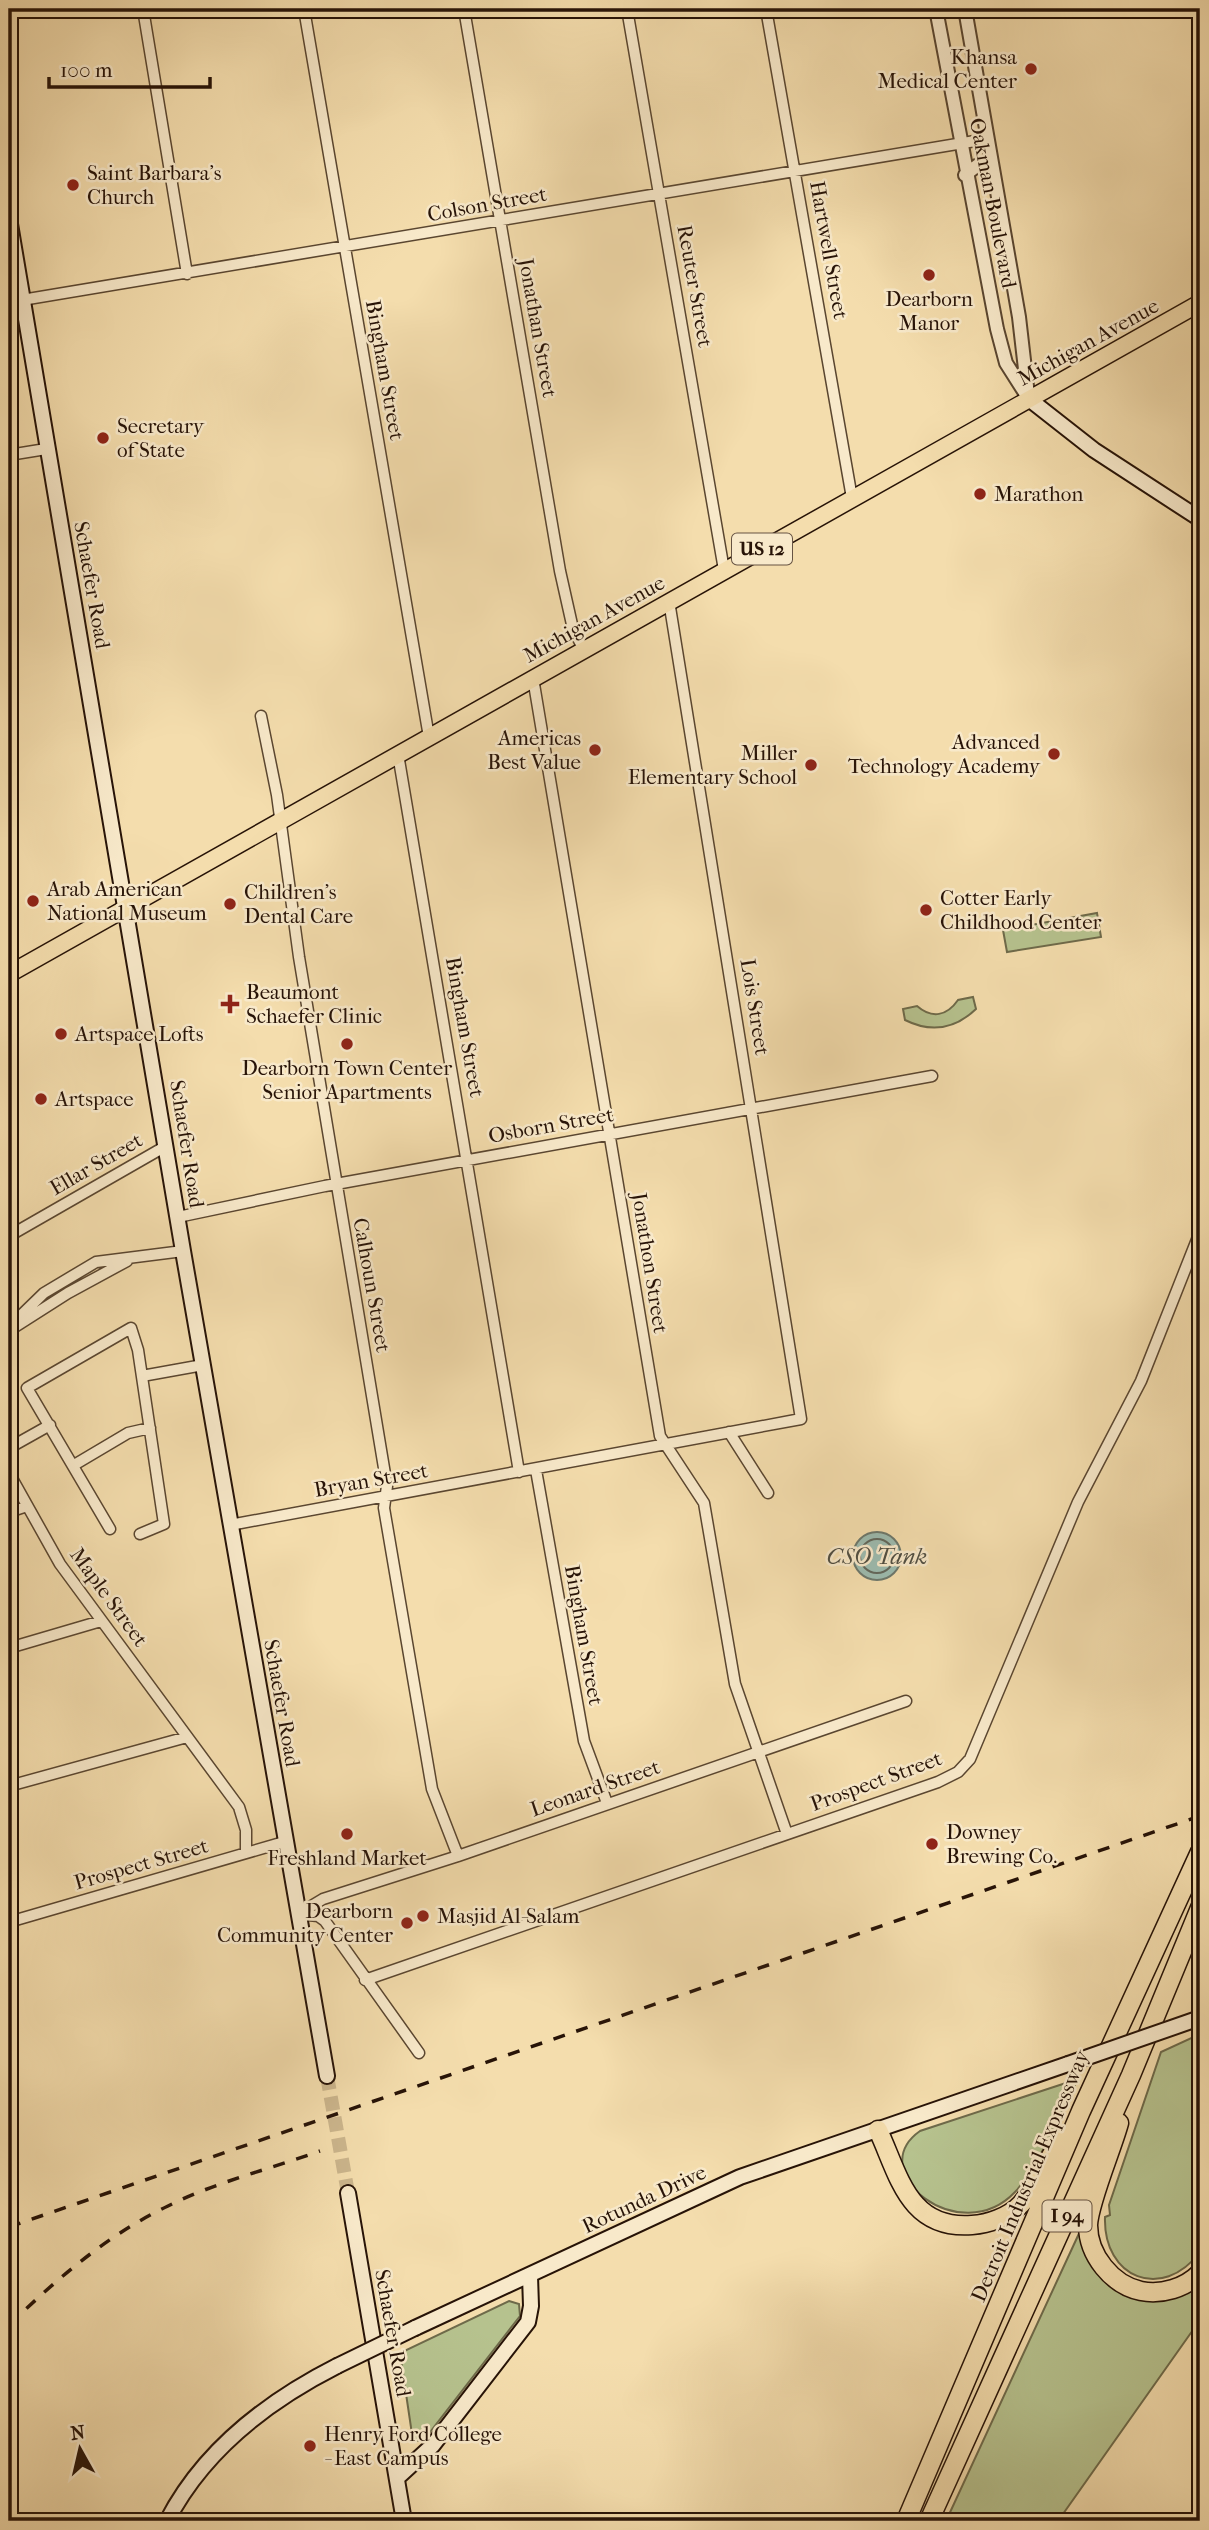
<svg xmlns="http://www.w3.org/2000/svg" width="1209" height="2530" viewBox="0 0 1209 2530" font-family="'IM FELL French Canon',serif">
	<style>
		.green { fill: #b6c28e; stroke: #6e6a4a; stroke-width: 2 }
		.water { fill: #9cbbaf; stroke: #6d786c; stroke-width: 2 }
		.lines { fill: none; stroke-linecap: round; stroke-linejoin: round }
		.shore { stroke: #62675b; stroke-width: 2 }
		.secondary-tunnel { stroke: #cbb58c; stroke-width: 14; stroke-dasharray: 14 7; stroke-linecap: butt }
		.minor-casing { stroke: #5a4630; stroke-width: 13 }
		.tertiary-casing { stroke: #5a4630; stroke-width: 16 }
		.secondary-casing { stroke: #271307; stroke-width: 18 }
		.primary-casing { stroke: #271307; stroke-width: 19 }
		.motorway-casing { stroke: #271307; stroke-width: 21 }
		.minor { stroke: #f8e9ca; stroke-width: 10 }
		.tertiary { stroke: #f8e9ca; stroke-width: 12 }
		.secondary { stroke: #f8e9ca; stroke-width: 14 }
		.primary { stroke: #f4ddad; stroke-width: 16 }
		.motorway { stroke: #f4ddad; stroke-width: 18 }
		.rail { stroke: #271307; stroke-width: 3.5; stroke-dasharray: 12 12; stroke-linecap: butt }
		.secondary-bridge-casing { stroke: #271307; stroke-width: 18; stroke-linecap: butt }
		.secondary-bridge { stroke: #f8e9ca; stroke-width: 14 }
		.poi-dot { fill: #8f2418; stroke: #f8e9ca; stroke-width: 2.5 }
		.labels { text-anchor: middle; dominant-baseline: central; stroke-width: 5; stroke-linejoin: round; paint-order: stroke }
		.shield { fill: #f8e9ca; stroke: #665342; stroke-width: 2 }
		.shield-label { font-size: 19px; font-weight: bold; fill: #271307 }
		.poi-label { font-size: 21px; fill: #271307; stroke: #f8e9ca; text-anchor: start }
		.street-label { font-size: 21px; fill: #271307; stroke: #f8e9ca }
		.water-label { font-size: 23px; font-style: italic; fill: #504e42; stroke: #f8e9ca }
	</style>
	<rect width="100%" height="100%" fill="#f4ddad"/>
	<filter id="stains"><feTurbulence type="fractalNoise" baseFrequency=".00286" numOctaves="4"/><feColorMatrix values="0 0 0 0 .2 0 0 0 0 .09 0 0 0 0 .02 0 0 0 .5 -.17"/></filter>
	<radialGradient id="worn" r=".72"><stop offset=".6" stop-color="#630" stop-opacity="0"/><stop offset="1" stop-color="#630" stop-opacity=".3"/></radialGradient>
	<path class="green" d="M1097 913 1101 937 1007 952 1003 930Z
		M973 997 976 1009C955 1029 931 1033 905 1020L903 1009 917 1006C932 1019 947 1016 958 1000Z
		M1200 2034V2252C1162 2302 1103 2278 1105 2217L1110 2215 1109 2205 1161 2052Z
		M1078 2079C1061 2111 1038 2168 1015 2192 960 2250 862 2172 920 2131Z
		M1082 2227C1088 2255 1094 2275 1118 2291L1200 2283V2320L1058 2521H946Z
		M509 2301 519 2304 520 2316 427 2436 422 2441H413L400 2353Z"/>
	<path class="water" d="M853 1556a24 24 0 1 1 48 0a24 24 0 1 1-48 0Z"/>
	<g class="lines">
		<path class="shore" d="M860 1556a17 17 0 1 1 34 0a17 17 0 1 1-34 0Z"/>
		<path class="secondary-tunnel" d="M327 2076 348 2193"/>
		<defs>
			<path id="minor" d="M143 9 187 274
				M304 9 429 737
				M464 9 560 571 573 629 584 650
				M627 9 724 570
				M766 9 852 498
				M22 300 987 139
				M9 455 46 449
				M533 678 660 1436 704 1503 735 1684 787 1834
				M261 716 277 795 299 957 387 1486 384 1508 432 1789 458 1856
				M398 754 519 1472
				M178 1217 325 1186 932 1076
				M9 1236 166 1146
				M9 1327 44 1293 96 1262 183 1251
				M10 1330 68 1293 127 1261
				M142 1376 203 1365
				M729 1432 768 1493
				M9 1448 50 1425
				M74 1465 128 1433 150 1428
				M536 1470 584 1741 607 1803
				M9 1473 60 1564 239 1807 246 1830V1853
				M9 1512 27 1506
				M230 1525 801 1419 669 601
				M110 1529 27 1388 131 1328 138 1350 164 1524 140 1534
				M9 1648 101 1621
				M9 1786 187 1737
				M298 1914 323 1899 458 1856 906 1701
				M298 1914 318 1916 325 1921 419 2053
				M9 1922 284 1842
				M365 1980 938 1782 958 1772 970 1759 1078 1502 1141 1381 1200 1232"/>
			<path id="tertiary" d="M936 9 997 329 1006 363 1029 399
				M965 9 1019 317 1028 395
				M965 175 978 165 992 172"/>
			<path id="secondary" d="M9 218 183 1251 327 2076
				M1029 399 1094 450 1200 519
				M348 2193 404 2521
				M415 2328 740 2177 1068 2064
				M397 2478 433 2445 528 2322 531 2306 530 2276
				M167 2521C203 2451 268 2401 337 2366"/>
			<path id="primary" d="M9 974 1200 303"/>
			<path id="motorway" d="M1119 2123C1112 2149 1089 2202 1088 2225 1088 2255 1112 2285 1141 2291 1162 2295 1185 2288 1200 2273
				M878 2130C899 2175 908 2230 972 2225 988 2224 1009 2217 1021 2204 1037 2186 1047 2160 1061 2140
				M906 2521 1081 2111 1200 1852
				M929 2521 1131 2075 1200 1908"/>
		</defs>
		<use href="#minor" class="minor-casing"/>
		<use href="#tertiary" class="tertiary-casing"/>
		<use href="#secondary" class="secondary-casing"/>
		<use href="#primary" class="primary-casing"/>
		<use href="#motorway" class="motorway-casing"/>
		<use href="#minor" class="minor"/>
		<use href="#tertiary" class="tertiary"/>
		<use href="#secondary" class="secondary"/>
		<use href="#primary" class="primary"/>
		<use href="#motorway" class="motorway"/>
		<path class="rail" d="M9 2227 1200 1816
			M9 2325C57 2279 107 2235 168 2206 216 2182 270 2169 320 2151"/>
		<defs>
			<path id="secondary-bridge" d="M1068 2064 1197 2019
				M337 2366 415 2328"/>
		</defs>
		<use href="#secondary-bridge" class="secondary-bridge-casing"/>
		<use href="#secondary-bridge" class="secondary-bridge"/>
	</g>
	<g class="poi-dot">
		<circle cx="1031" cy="69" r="7"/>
		<circle cx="73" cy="185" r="7"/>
		<circle cx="929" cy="275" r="7"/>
		<circle cx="103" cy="438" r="7"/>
		<circle cx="980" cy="494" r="7"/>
		<circle cx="595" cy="750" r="7"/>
		<circle cx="1054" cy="754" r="7"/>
		<circle cx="811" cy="765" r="7"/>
		<circle cx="33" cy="901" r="7"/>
		<circle cx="230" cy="904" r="7"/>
		<circle cx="926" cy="910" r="7"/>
		<path d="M226.5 993.5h7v7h7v7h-7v7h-7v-7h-7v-7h7z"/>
		<circle cx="61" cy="1034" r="7"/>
		<circle cx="347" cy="1044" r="7"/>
		<circle cx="41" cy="1099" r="7"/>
		<circle cx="347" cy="1834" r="7"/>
		<circle cx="932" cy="1844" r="7"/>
		<circle cx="423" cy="1916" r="7"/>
		<circle cx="407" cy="1923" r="7"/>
		<circle cx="310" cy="2446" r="7"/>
	</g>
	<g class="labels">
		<g class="shield">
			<rect x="732" y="533.5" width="60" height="31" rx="5"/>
			<rect x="1042.5" y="2200.5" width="49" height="31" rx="5"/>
		</g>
		<g class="shield-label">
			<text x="762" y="549">US 12</text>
			<text x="1067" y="2216">I 94</text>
		</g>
		<g class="poi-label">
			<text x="1017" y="57" text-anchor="end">Khansa<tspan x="1017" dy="24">Medical Center</tspan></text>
			<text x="87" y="173">Saint Barbara's<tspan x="87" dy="24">Church</tspan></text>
			<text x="929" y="299" text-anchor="middle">Dearborn<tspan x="929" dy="24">Manor</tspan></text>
			<text x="117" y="426">Secretary<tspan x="117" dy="24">of State</tspan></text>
			<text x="994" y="494">Marathon</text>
			<text x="581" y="738" text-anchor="end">Americas<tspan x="581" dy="24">Best Value</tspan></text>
			<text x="1040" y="742" text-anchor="end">Advanced<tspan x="1040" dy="24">Technology Academy</tspan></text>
			<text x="797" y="753" text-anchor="end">Miller<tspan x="797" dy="24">Elementary School</tspan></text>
			<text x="47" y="889">Arab American<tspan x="47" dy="24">National Museum</tspan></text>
			<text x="244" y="892">Children's<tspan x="244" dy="24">Dental Care</tspan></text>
			<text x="940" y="898">Cotter Early<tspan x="940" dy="24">Childhood Center</tspan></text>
			<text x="246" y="992">Beaumont<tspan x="246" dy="24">Schaefer Clinic</tspan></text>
			<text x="75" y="1034">Artspace Lofts</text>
			<text x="347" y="1068" text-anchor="middle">Dearborn Town Center<tspan x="347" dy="24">Senior Apartments</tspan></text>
			<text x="55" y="1099">Artspace</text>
			<text x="946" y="1832">Downey<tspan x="946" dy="24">Brewing Co.</tspan></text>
			<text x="347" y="1858" text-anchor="middle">Freshland Market</text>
			<text x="393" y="1911" text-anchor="end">Dearborn<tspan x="393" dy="24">Community Center</tspan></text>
			<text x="437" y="1916">Masjid Al-Salam</text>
			<text x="324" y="2434">Henry Ford College<tspan x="324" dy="24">- East Campus</tspan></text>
		</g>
		<g class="street-label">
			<text transform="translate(993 203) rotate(79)">Oakman Boulevard</text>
			<text transform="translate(487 204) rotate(-10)">Colson Street</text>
			<text transform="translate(829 250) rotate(80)">Hartwell Street</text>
			<text transform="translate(695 286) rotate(80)">Reuter Street</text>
			<text transform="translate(538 328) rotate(80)">Jonathan Street</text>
			<text transform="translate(1088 342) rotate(-29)">Michigan Avenue</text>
			<text transform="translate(385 370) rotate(80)">Bingham Street</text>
			<text transform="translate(92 585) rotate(80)">Schaefer Road</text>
			<text transform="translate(594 619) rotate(-29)">Michigan Avenue</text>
			<text transform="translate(755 1007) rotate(81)">Lois Street</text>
			<text transform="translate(465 1027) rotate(80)">Bingham Street</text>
			<text transform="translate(551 1125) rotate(-10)">Osborn Street</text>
			<text transform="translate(187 1144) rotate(81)">Schaefer Road</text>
			<text transform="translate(96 1164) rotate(-30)">Ellar Street</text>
			<text transform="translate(650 1263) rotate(81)">Jonathon Street</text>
			<text transform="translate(372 1285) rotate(80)">Calhoun Street</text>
			<text transform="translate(371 1480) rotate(-10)">Bryan Street</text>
			<text transform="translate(109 1597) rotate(54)">Maple Street</text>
			<text transform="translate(584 1635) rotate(80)">Bingham Street</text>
			<text transform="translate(282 1703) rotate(80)">Schaefer Road</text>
			<text transform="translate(876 1781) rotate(-20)">Prospect Street</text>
			<text transform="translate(595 1788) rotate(-19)">Leonard Street</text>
			<text transform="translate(141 1864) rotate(-16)">Prospect Street</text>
			<text transform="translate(1030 2176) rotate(-67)">Detroit Industrial Expressway</text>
			<text transform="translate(644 2199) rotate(-25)">Rotunda Drive</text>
			<text transform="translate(393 2333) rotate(80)">Schaefer Road</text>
		</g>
		<g class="water-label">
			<text x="877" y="1556">CSO Tank</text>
		</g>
	</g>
	<rect width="1209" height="2530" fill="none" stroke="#f4ddad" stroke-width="35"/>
	<rect x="10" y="10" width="1188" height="2509" fill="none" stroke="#271307" stroke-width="3.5"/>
	<rect x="18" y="18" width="1174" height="2495" fill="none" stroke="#271307" stroke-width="2"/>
	<g transform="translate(80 2449) rotate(352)" stroke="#f8e9ca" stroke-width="5" paint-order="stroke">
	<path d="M0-5L12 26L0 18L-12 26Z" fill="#271307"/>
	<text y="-10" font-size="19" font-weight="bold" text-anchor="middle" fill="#271307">N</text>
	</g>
	<path d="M49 77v10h161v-10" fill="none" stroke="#271307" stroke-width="3.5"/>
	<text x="60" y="77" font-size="21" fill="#271307" stroke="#f8e9ca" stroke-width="5" paint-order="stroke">100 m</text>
	<rect width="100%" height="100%" filter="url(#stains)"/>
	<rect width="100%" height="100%" fill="url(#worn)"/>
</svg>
